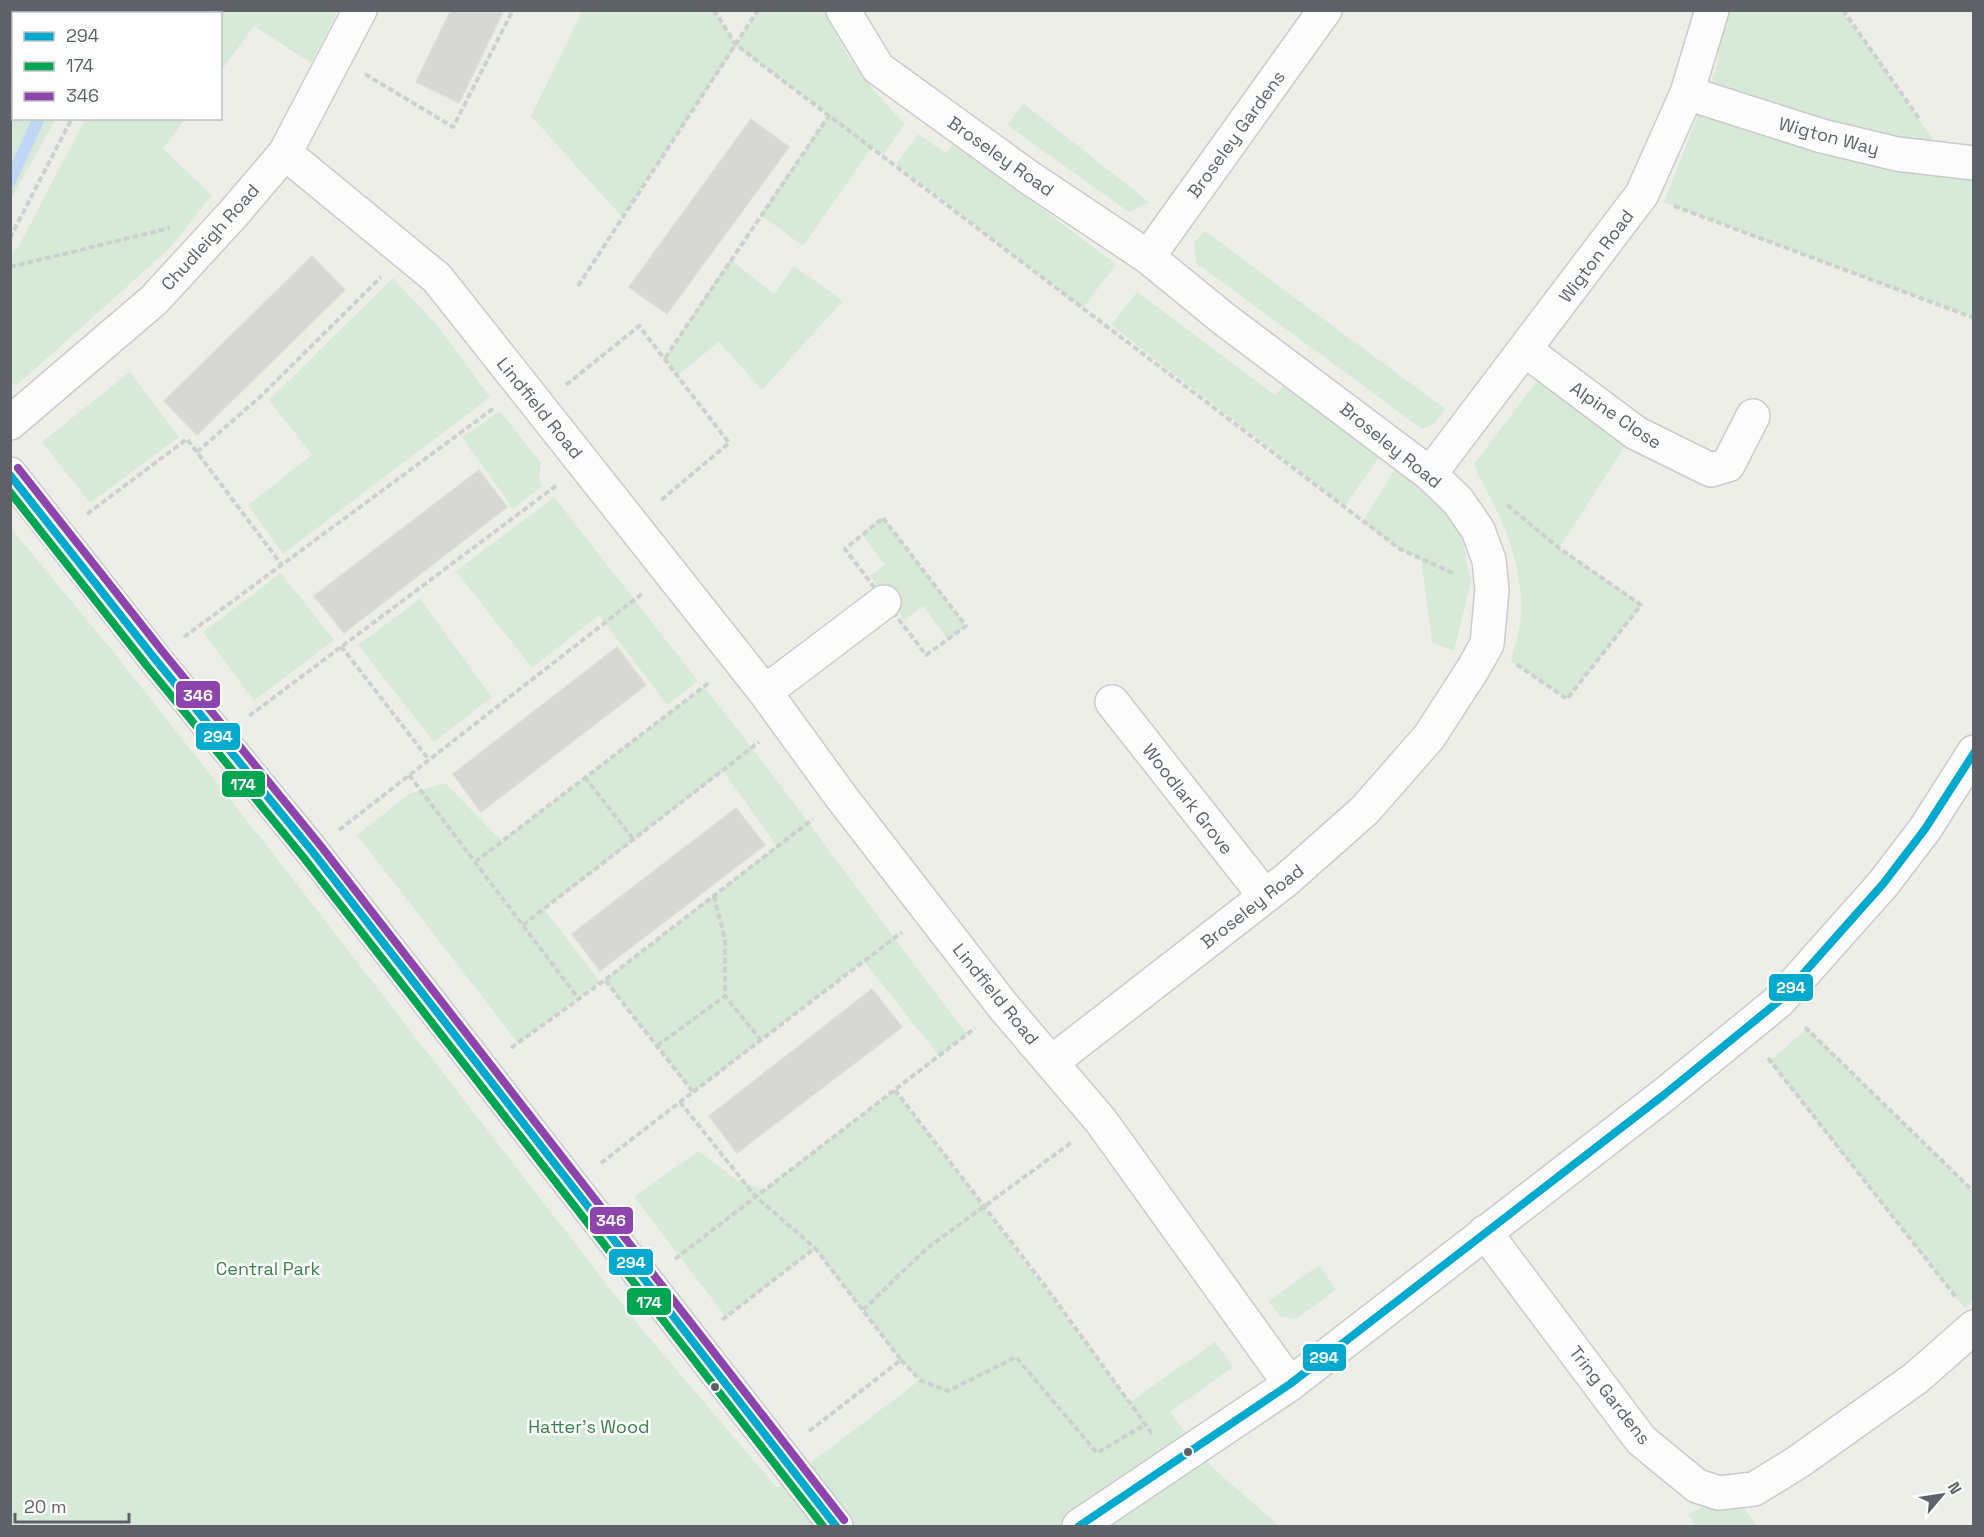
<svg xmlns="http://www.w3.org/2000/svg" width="1984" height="1537" viewBox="0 0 1984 1537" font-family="'Space Grotesk',sans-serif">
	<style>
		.education { fill: #deded7 }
		.green { fill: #d7ead8 }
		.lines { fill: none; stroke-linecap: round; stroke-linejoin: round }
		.stream { stroke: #bfd6f6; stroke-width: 12 }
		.building { fill: #d7d7d4; stroke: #dddcd8; stroke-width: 1.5 }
		.minor-casing { stroke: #cacaca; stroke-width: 36 }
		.tertiary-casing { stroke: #cacaca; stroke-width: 36 }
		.path { stroke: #ccd0ce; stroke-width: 4; stroke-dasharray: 6 3; stroke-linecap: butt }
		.minor { stroke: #fcfcfc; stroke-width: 33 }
		.tertiary { stroke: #fcfcfc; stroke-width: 33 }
		.bus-1-casing { stroke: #fff; stroke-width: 12 }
		.bus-2-casing { stroke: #fff; stroke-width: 12 }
		.bus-3-casing { stroke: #fff; stroke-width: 12 }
		.bus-1 { stroke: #00a9ce; stroke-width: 8 }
		.bus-2 { stroke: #00a651; stroke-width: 8 }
		.bus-3 { stroke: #8e44ad; stroke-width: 8 }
		.bus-dot { fill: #5e6167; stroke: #fff; stroke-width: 2 }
		.labels { text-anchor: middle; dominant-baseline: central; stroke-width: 5; stroke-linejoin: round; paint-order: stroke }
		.street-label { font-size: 18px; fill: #5e6167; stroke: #fff }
		.park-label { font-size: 18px; fill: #398348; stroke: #fff }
		.line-badge { stroke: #fff; stroke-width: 2 }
		.badge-label { font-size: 16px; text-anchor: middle; font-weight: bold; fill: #fff }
	</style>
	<rect width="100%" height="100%" fill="#eeeee9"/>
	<path class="education" d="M11 11H45L43 13 14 14V78L11 86Z"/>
	<path class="green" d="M825 10C844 57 870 88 905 124L883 155 872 147 803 246 761 215 829 114 736 46 622 217 531 116 582 11H714L736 45 758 11Z
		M45 11V10L113 11 112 14 43 13Z
		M140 11V10L338 11 311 63 254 26 221 71 220 14 139 13Z
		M1725 11H1843L1947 160 1973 177V317L1664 202 1716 69Z
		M13 78 14 118 56 119 11 199 10 86Z
		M1023 103 1149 202 1129 212 1007 125Z
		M85 119H185L163 149 212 195 170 248 16 386 10 380 11 255 20 244Z
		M918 134 946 153 954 143 1116 264 1083 308 896 164Z
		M1205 231 1445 409 1435 423 1422 429 1196 263 1194 243Z
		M730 259 774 294 794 266 843 301 762 390 719 342 678 375 665 358Z
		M393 278 437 325 490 397 283 554 248 505 312 455 269 400Z
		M1137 292 1275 395 1286 383 1379 457 1345 506 1111 325Z
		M130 372 179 437 90 503 42 442Z
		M1542 374 1631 437 1559 548 1641 605 1567 699 1511 661C1514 646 1520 630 1521 616 1523 576 1510 536 1492 501 1486 488 1479 478 1474 464Z
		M500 411 541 463 539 479 543 486 513 509 462 437Z
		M1395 469 1435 497 1461 532 1471 581 1454 651 1432 642 1421 559 1400 549 1363 521Z
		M554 497 698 681 667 705 599 615 532 668 456 571Z
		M883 518 966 626 948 640 923 606 904 620 870 576 885 564 862 535Z
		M10 527 115 654 282 865 636 1322 777 1488 920 1380 901 1360 815 1248 726 1317 634 1197 698 1151 737 1180 764 1190 895 1090 1130 1402 1215 1342 1233 1367 1170 1412 1213 1468 1279 1526H11Z
		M281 573 334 640 254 701 203 632Z
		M420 599 492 697 434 742 358 645Z
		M704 687C795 800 878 919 967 1034L939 1056 864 961 693 1092 605 980 777 846 723 771 544 909 600 982 518 1043 357 835 409 794 445 783 502 841Z
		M1807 1029 1973 1192V1300L1965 1308 1770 1061Z
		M1319 1265 1336 1290 1296 1319 1280 1316 1269 1301Z
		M1732 1492 1757 1526H1696L1688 1514Z"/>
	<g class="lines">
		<path class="stream" d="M87 14 88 10
			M10 181 39 118"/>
	</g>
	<path class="building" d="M451 10H504L459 103 416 82Z
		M751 119 789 147 667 314 629 287Z
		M312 256 345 290 197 435 164 401Z
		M479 470 507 507 344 633 314 596Z
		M617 647 646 685 481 812 453 774Z
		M736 808 765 845 600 971 572 934Z
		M872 989 902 1027 737 1153 709 1116Z"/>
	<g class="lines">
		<defs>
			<path id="minor" d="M843 10 878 68 1027 176 1148 257 1224 319 1430 474 1458 501 1478 530 1489 560 1492 590 1487 644 1473 669 1429 737 1365 810 1286 880 1052 1062
				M1687 93 1822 136 1897 154 1974 163
				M285 153 437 278 765 692 842 798 1003 1006 1101 1121 1290 1384
				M1148 257 1325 10
				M1525 350 1636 433 1711 470 1728 465 1753 416
				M10 423 154 300 233 214 285 153 360 10
				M1430 474 1642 194 1687 93 1712 10
				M765 692 884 602
				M1112 702 1265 896
				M1485 1232 1641 1440 1697 1486 1719 1493 1754 1489 1798 1462 1916 1378 1974 1327"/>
			<path id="tertiary" d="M10 474 155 659 312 851 836 1526
				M1079 1526 1290 1384 1665 1094 1779 1001 1883 884 1925 829 1974 752"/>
		</defs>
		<use href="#minor" class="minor-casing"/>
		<use href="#tertiary" class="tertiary-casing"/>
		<path class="path" d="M714 10 736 45 1400 549 1455 574
			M1843 10 1920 120
			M125 14 126 10
			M365 74 453 127 513 10
			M1674 206 1974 318
			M10 238 72 118
			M10 267 170 228
			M578 286 758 10
			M665 358 830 114
			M566 385 639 326 729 443 660 501
			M197 452 260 397 381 277
			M1507 505 1559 548 1641 605 1567 699 1516 664
			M87 514 187 439 281 564
			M883 518 966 626 926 655 845 549Z
			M184 637 494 408
			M341 646 429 760
			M249 716 557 485
			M409 775 578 998
			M585 777 633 839
			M339 830 643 593
			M475 862 710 682
			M714 896 725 940V996L760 1039
			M523 925 759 742
			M1805 1027 1974 1192
			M657 1046 725 996
			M511 1048 605 980 813 819
			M1768 1058 1956 1297
			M895 1090 1045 1286 1153 1435
			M693 1092 902 932
			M680 1102 755 1196 815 1248
			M601 1163 693 1092 605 980
			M675 1259 975 1028
			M863 1310 926 1249 1072 1142
			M722 1320 815 1248 901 1360 808 1432
			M901 1360 920 1380 948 1391 1016 1357 1097 1453 1146 1424"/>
		<use href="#minor" class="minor"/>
		<use href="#tertiary" class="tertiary"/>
		<defs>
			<path id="bus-1" d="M10 475 155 659 312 851 836 1526
				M1079 1526 1290 1384 1665 1094 1779 1001 1883 884 1925 829 1974 753"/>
			<path id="bus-2" d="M10 492 147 666 304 858 823 1526"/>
			<path id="bus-3" d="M18 468 163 652 320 845 844 1520"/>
		</defs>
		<use href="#bus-1" class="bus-1-casing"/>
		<use href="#bus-2" class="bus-2-casing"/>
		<use href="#bus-3" class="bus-3-casing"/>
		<use href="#bus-1" class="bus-1"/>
		<use href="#bus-2" class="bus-2"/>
		<use href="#bus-3" class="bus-3"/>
	</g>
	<g class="bus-dot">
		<circle cx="715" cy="1387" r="5"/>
		<circle cx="1188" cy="1452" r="5"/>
	</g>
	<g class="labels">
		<g class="street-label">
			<text transform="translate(1236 134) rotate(-54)">Broseley Gardens</text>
			<text transform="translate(1829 136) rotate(15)">Wigton Way</text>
			<text transform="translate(1001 156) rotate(35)">Broseley Road</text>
			<text transform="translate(210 237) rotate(-48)">Chudleigh Road</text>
			<text transform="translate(1596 256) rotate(-53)">Wigton Road</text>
			<text transform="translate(540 408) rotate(51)">Lindfield Road</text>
			<text transform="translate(1616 415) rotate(34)">Alpine Close</text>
			<text transform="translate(1391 445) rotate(39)">Broseley Road</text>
			<text transform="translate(1188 799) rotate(52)">Woodlark Grove</text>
			<text transform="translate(1252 906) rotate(-38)">Broseley Road</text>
			<text transform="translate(996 994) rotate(51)">Lindfield Road</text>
			<text transform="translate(1610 1395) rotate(52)">Tring Gardens</text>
		</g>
		<g class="park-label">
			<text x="268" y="1268">Central Park</text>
			<text x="589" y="1426">Hatter's Wood</text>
		</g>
	</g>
	<g class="line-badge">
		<rect x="175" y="680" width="46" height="29" rx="6" fill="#8e44ad"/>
		<rect x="195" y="722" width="46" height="29" rx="6" fill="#00a9ce"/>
		<rect x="221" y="770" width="45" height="28" rx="6" fill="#00a651"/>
		<rect x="1768" y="973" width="46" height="29" rx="6" fill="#00a9ce"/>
		<rect x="589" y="1206" width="45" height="29" rx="6" fill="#8e44ad"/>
		<rect x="608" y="1248" width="46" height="28" rx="6" fill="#00a9ce"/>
		<rect x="626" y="1287" width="46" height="29" rx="6" fill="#00a651"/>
		<rect x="1302" y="1343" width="45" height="29" rx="6" fill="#00a9ce"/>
	</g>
	<g class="badge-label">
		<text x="198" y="701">346</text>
		<text x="218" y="742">294</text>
		<text x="243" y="790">174</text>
		<text x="1791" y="993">294</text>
		<text x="611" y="1226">346</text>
		<text x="631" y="1268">294</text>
		<text x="649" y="1308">174</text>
		<text x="1324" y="1363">294</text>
	</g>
	<rect width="1984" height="1537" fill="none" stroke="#5e6167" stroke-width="24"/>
	<rect x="12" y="12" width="210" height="108" fill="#ffffff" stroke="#bfc0c2" stroke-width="1.5"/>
	<rect x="24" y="32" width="30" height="9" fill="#00a9ce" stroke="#bfc0c2" stroke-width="1.5"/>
	<text x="66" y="42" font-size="18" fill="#5e6167">294</text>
	<rect x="24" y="62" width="30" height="9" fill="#00a651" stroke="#bfc0c2" stroke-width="1.5"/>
	<text x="66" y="72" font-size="18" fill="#5e6167">174</text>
	<rect x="24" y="92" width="30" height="9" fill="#8e44ad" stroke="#bfc0c2" stroke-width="1.5"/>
	<text x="66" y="102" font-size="18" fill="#5e6167">346</text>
	<g transform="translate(1942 1495) rotate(61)" stroke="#ffffff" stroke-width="4.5" paint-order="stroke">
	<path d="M0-4.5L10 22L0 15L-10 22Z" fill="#5e6167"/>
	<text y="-9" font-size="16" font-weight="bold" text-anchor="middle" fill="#5e6167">N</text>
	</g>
	<path d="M15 1513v9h114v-9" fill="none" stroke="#5e6167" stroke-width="3"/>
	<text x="24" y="1513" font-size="18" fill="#5e6167" stroke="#ffffff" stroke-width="4.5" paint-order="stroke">20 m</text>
</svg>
